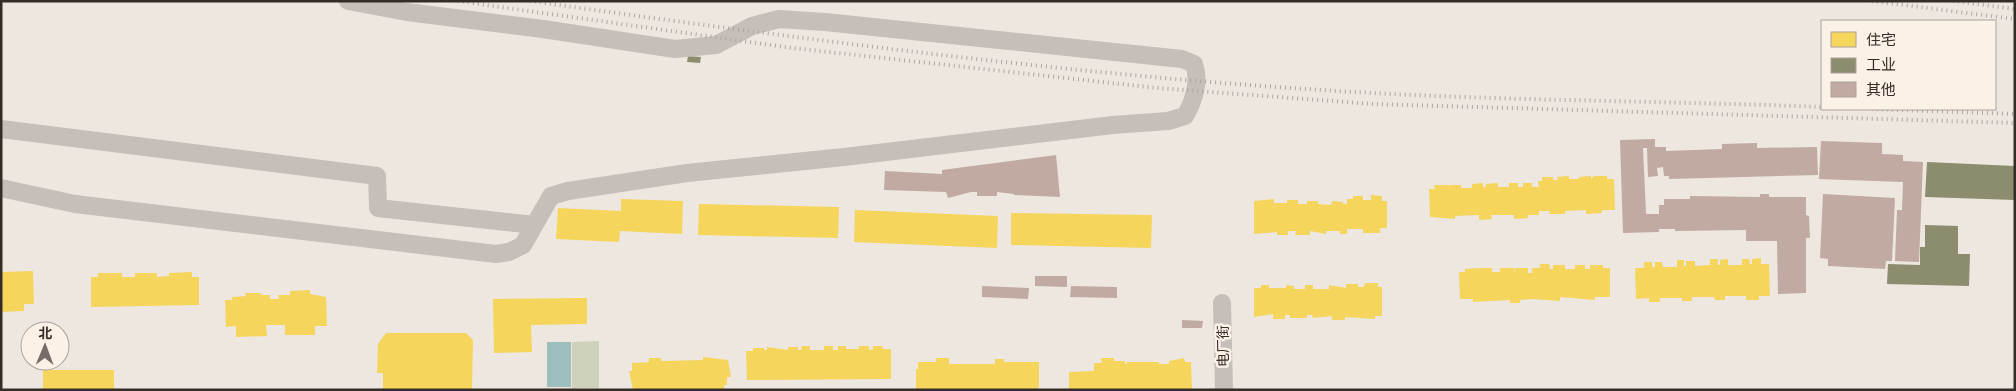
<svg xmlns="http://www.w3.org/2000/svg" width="2016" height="391" viewBox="0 0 2016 391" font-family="Arial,'Noto Sans SC',sans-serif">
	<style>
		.green { fill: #ced2ba }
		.water { fill: #9cbfbe }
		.homes { fill: #f6d55c }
		.industry { fill: #8c8c6e }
		.building { fill: #c0aaa1 }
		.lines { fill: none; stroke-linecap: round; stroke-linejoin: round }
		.minor { stroke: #c5beb9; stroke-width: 18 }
		.rail { stroke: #ada7a3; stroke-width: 4; stroke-dasharray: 1 4; stroke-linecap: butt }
		.labels { text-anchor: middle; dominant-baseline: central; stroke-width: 5; stroke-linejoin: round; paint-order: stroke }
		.street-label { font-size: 14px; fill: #362c27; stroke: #faf1e7 }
	</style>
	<rect width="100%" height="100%" fill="#ede7e0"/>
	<path class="green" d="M599 341V388H572V342Z"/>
	<path class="water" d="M547 342H571V387H547Z"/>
	<path class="homes" d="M1569 176V179H1579V177L1591 176V179L1594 176H1607V179H1614L1615 210H1602V213L1586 214V210L1565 211V214H1549L1550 211H1539V215H1528V218L1514 219V215H1491L1492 219 1479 220V215L1455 216V219L1430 217 1429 189H1435L1434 185H1449L1450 188V185H1461V188H1472V184L1483 183V187H1486V184L1498 183V187H1509V183H1518V187H1523V183H1532V187H1539L1538 181H1542V177H1553V180H1558L1557 177Z
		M1371 195 1382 196V201H1387V228H1380V233H1363V229H1347V234H1340V231H1326V234L1310 231V235H1295L1296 231H1288V235H1277V232L1254 234V201L1274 199V203H1287V200H1298V204H1307V201H1318V204L1331 205 1332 201 1343 202V204H1347V199H1353V196H1363V200H1371Z
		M621 199 683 201 682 234 620 231 619 242 556 239 558 208 621 211Z
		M699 204 839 207 838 238 698 235Z
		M855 210 998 216 997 248 854 242Z
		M1011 213 1152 215 1151 248 1011 245Z
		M1761 258V264H1769L1770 296H1759V300H1746V296H1725V300H1715L1714 297H1692V301H1682V298H1660V302H1649V298L1636 299 1635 268H1644V262H1652V267H1655V262H1662L1663 267H1677V260H1684V266H1686V261H1695V266L1710 265V259H1718V265H1720V260L1728 259V265H1742V259H1749L1750 264H1752V259Z
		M1540 264H1549L1550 269H1553V265H1565V269H1575V265H1585V269H1590V265H1603V268H1610V297H1595V300L1560 297V301L1532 299 1520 300V303H1510V300L1473 302V299H1460L1459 272H1465V269L1477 268 1479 272 1478 268H1492V272H1500V268H1514L1515 273V268H1528V273H1532V268H1540Z
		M33 271 34 304H24V311L1 312V272Z
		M192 272V277H199V305L91 307V277H98V273H122V277H135V273H157V277L169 276V273Z
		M1365 283H1378V287H1382V316H1375V319L1345 317V320H1332V316L1313 318 1312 315H1307V318H1290V315H1285V319H1273V314L1254 317V288H1261V285H1269V288H1286V285L1294 286V289H1305V285H1313V289H1329V285L1346 288V284H1358V287H1364Z
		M310 290V294L326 297 327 326H315V335H285V325H266L267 336 236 337V326L226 327 225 300H232V297L246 296 245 293H261V295H270V299H279L278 295H290V291Z
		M587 298V324L531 325 532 352 494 353 493 299Z
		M386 333H466L473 340 472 390H383V373H377L378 344Z
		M802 346H810V350H824V346H833V350H838V346H846V349H859V346H869V350L873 349V346H882L883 349H891V379L747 380 746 351H753V348H764V350H767V347L788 350V347H798V350H801Z
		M703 357 728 360 731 377H727V385H724V390H633L629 371H632V363L649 362V358H661V361L703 360Z
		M936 358H949V364H995V359H1004V362H1039V386L1037 390H916V369H918V362H936Z
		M1101 358H1114V361H1125V364H1127V362H1159V364H1169V361L1184 358 1185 362H1191L1192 390H1069V372L1094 371V363H1102Z
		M43 370H114V390H43Z"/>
	<path class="industry" d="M688 56 701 57 700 63 687 62Z
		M1927 162 2015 166V200L1925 197Z
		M1925 225 1958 226V254H1970L1969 286 1887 284 1888 264 1920 265V247H1925Z"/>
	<path class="building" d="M1655 139V147H1666V151L1722 149V144L1757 143V148L1817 147 1818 175 1669 179V176H1664L1663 167 1657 168 1658 176 1648 177 1647 148H1643L1646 214H1659V222V205H1664V199H1690V196L1760 197V194H1769V197H1806V215L1809 216 1810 238H1806V293L1778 294 1777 241H1746V230L1675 231V229H1659V232L1623 233 1620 140Z
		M1821 141 1882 143V154L1903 155V161L1923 162 1919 262 1895 261 1897 210H1902L1903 182 1819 179Z
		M1056 155 1060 197 1014 195V194L997 192V196H977V192H971L948 198 946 192 884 190 885 171 942 174V170Z
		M1823 194 1895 198 1892 261H1886L1885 269 1828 266V259L1820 258Z
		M1035 276H1067V287L1035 286Z
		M982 286 1029 288 1028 299 982 297Z
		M1071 286 1117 287V298L1070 297Z
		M1182 320 1203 321 1202 328H1182Z"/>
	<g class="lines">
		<path class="minor" d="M1 129 377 176 378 208 534 225
			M1 188 75 204 496 254 509 252 523 245 551 196 568 191 687 173 844 157 1113 125 1168 121 1185 116C1194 101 1200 81 1194 64L1182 59 825 22 779 19 752 26 716 45 675 49 543 29 407 12 348 1
			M1222 303 1224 390"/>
		<path class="rail" d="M458 1 792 48 1157 88 1373 104 2015 123
			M530 1C810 40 1091 78 1373 93 1522 101 1672 101 1822 107
			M1872 1 2015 19
			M1953 1 2015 9
			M1872 109 2015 114"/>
	</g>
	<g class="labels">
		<g class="street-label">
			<text transform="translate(1223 346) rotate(-91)">电厂街</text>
		</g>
	</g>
	<rect width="2016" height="391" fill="none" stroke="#362c27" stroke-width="5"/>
	<rect x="1821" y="20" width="175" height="90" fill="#faf1e7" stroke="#aca29a"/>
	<rect x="1831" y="32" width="25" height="15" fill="#f6d55c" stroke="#aca29a"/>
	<text x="1866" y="45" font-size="15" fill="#362c27">住宅</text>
	<rect x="1831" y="58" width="25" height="15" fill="#8c8c6e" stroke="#aca29a"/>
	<text x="1866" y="70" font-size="15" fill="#362c27">工业</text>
	<rect x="1831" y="82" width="25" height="15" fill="#c0aaa1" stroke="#aca29a"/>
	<text x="1866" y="95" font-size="15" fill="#362c27">其他</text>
	<g transform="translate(45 346) rotate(1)"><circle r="24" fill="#faf1e7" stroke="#aca29a"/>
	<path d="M0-4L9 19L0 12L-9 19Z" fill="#766d68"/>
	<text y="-8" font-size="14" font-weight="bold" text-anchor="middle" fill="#362c27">北</text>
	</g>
</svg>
